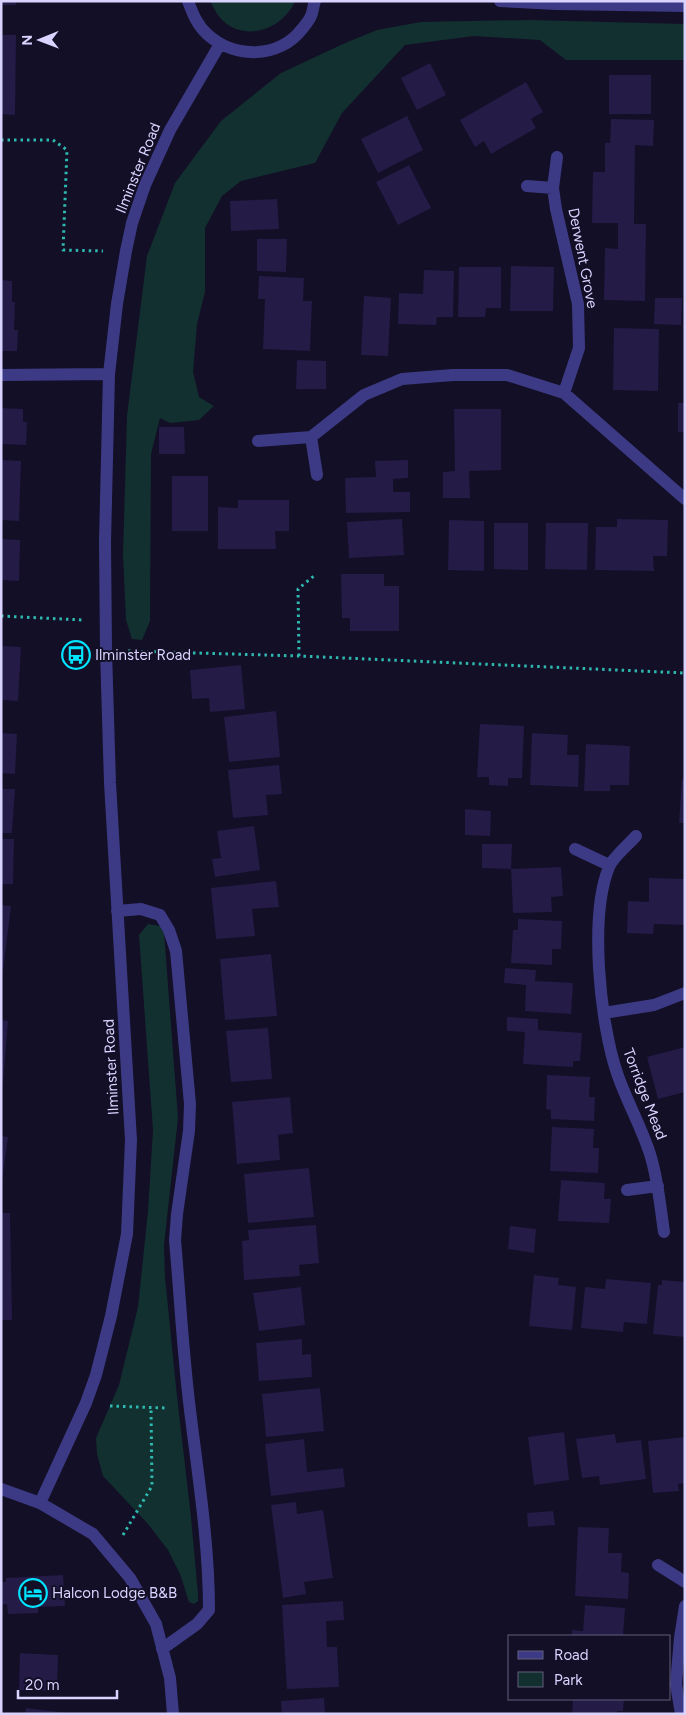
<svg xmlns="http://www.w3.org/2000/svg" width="686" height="1715" viewBox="0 0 686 1715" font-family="Figtree,sans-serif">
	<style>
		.green { fill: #12302f }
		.building { fill: #241b47 }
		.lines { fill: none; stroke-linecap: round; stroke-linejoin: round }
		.path { stroke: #2fb8b0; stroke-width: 3; stroke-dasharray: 2.5 4; stroke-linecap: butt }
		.minor { stroke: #3d3a85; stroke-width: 12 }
		.labels { text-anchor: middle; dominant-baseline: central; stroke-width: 4; stroke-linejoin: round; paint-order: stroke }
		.street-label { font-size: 15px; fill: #d9d4ff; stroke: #130f26 }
		.poi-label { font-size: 15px; fill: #d9d4ff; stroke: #130f26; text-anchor: start }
	</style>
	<rect width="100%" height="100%" fill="#130f26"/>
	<path class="green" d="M210 1H295C283 29 247 42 223 21 217 15 214 8 210 1Z
		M529 20 685 24V60H566L540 40 474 36 405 45 342 113 315 163 241 181 222 196 205 228V292L197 324 193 372 199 397 214 406 199 420 170 423 160 418 151 454 150 621 142 640 132 639 126 620 123 555 127 416 147 256 175 183 221 121 281 73 343 44 377 30 421 22Z
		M148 924 160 926 164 932 178 1118 164 1245 165 1277 176 1387 191 1517 198 1594V1601L194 1604 189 1602 180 1574 168 1550 148 1524 103 1476 97 1454 96 1438 119 1385 138 1307 148 1211 153 1130 139 935Z"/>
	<path class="building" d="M1 1H16V5H1Z
		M1 35H16L15 115 1 114Z
		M430 63 446 95 417 110 401 78Z
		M609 75H651V114H609Z
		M526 82 543 112 531 119 536 128 491 154 484 141 475 147 460 120Z
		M407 116 423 150 378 173 361 139Z
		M611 119 654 120 653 146 635 145 634 224H646L645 301 604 300 605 248 618 249V223H592L593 172H605V143H610Z
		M409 165 431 208 398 225 376 182Z
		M277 199 279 229 231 231 230 201Z
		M257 239H287L286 272 257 271Z
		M511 266 554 267 553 311H510Z
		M459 267H501V308H486L485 317H458Z
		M424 270 454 271 453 317H437L436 325 398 324 399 293 423 294Z
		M259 276 304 278 303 301H312L310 351 263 349 265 299H258Z
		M1 280 12 281V302H15L14 330H18L17 351H1Z
		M364 296 391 298 388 356 361 355Z
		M655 298H682L681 325 654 324Z
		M614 328 659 329 658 391 613 390Z
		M297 360 326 361V389H296Z
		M678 403H685V432H678Z
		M1 408 23 409V422H27L26 445 1 444Z
		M454 409H501V470L469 471 470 498H443V472L455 471Z
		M159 427H184L185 454H159Z
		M1 460 21 461 19 521 1 520Z
		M408 460V478L393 479V492H410V512L346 513 345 478 376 477 375 461Z
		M172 476H208V531H172Z
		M238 500H289V531H275L276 549H218V507L238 508Z
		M402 519 404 555 349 558 347 522Z
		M617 519 668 520 667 556H653L654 571 595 570 596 527H617Z
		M449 520 484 521V571L448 570Z
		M494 523H528V570L494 569Z
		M546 523H588L587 570 545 569Z
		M1 539 20 540 19 581 1 580Z
		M341 574H384V586H399V631H350V618H342Z
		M1 646 21 647 18 701 1 700Z
		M241 665 245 709 210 712 209 698 192 699 190 670Z
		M276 711 280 757 229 762 224 717Z
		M480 724 524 726 522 778H508V786L489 785V777H477Z
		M1 733 17 734 15 774 1 773Z
		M532 733 568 735 567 755H579L578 787 530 785Z
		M586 744 630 746 629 785H610V791H584Z
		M279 765 282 794 266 795 268 815 233 818 228 770Z
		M682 779 685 780V823H679Z
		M1 789H15L12 833H1Z
		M465 809 491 811 490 836 465 835Z
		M254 826 260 870 215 877 212 859 221 858 217 831Z
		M1 839H14L13 884H1Z
		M482 844H512L511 869 482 868Z
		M561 867 563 896 551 897 552 912 513 913 511 869Z
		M649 878 685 879V925L654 924 653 934 627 933 628 901 649 902Z
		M276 881 279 907 252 909 255 936 216 939 211 888Z
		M1 905 11 906 3 970H1Z
		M518 919 562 921 561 949H552V965L511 963 513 930H518Z
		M271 954 277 1016 225 1020 220 959Z
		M505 968 536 970 535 981 573 983 571 1014 525 1011 526 985 504 983Z
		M507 1017 538 1019V1030L582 1033 580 1061H573V1067L523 1064 525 1032 507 1031Z
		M1 1020 8 1021 3 1082H1Z
		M268 1028 272 1079 231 1082 226 1031Z
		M685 1047V1092L658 1099 647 1057Z
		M547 1075 590 1077 589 1097H595L594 1121 551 1119V1110L546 1109Z
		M290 1097 293 1133 278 1135 280 1160 237 1164 232 1102Z
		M552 1127 594 1129 593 1148H599L598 1173 550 1171Z
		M1 1136 8 1137 2 1180 1 1179Z
		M309 1168 314 1217 248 1223 244 1174Z
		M561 1180 605 1183 604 1199H611L609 1223 558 1221Z
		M1 1213H10L12 1320H1Z
		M316 1225 319 1263 299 1265 300 1276 244 1280 242 1241 249 1240 248 1230Z
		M510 1226 536 1229 534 1253 508 1249Z
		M534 1275 559 1278 558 1285 576 1287 572 1330 529 1326Z
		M606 1279 651 1283 647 1324 624 1322 623 1332 581 1328 585 1287 605 1289Z
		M662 1280 685 1282V1337L653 1334 658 1285H662Z
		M301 1287 305 1325 259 1331 253 1293Z
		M302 1339V1355L311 1354 312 1377 259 1381 256 1343Z
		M320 1388 324 1431 266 1437 262 1394Z
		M564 1432 569 1480 534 1485 528 1437Z
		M615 1434 616 1443 641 1440 646 1479 600 1485 599 1476 582 1478 576 1439Z
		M685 1437V1483L678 1484 679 1491 653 1493 648 1441Z
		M304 1439 307 1472 343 1468 345 1487 271 1496 265 1444Z
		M296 1502 297 1514 323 1510 333 1578 304 1582 306 1594 283 1598 271 1505Z
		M553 1511 555 1525 528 1527 527 1513Z
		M578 1527 609 1528 608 1553H622L621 1572 629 1573 628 1599 575 1596Z
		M63 1575 65 1606 38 1607V1613L8 1614 7 1604 1 1605V1582H6V1578Z
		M343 1601 344 1620 326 1621 327 1647H337L339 1687 287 1689 282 1605Z
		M585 1605 625 1608 623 1636H572V1630L583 1631Z
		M20 1653 58 1655 57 1691 19 1690Z
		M324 1698 325 1714H282L281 1701Z
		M573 1699H624L623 1711H617V1714H572Z
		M26 1708 67 1713V1714H25Z"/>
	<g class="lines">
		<path class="path" d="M1 140H53L67 150 63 250 103 251
			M1 616 83 620
			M128 651 299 656 685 673
			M299 656 298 589 315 575
			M110 1406 166 1408
			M123 1535 152 1486 151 1409"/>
		<path class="minor" d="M188 1C193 14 197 25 207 34 234 59 279 59 302 29 305 25 309 21 311 16 313 12 313 6 315 1
			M500 1 556 4 685 6
			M557 157 553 188 556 209 578 304 579 348 564 393
			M527 186 553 188
			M1 375 109 374
			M258 441 311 437
			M317 475 311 437 364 395 402 379 453 375H507L564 393 685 499
			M636 836C629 844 613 857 609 867 589 916 600 1023 617 1073 626 1100 641 1126 650 1154 658 1179 660 1205 664 1232
			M575 849 609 865
			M117 911 141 909 160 915 169 930 176 951 190 1104 189 1131 177 1214 175 1240C180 1297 183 1354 190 1410 198 1476 209 1543 209 1610L197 1624 162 1649
			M604 1013 654 1005 685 993
			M627 1190 658 1186
			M1 1489 40 1503 93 1534 130 1578 156 1624 170 1678 173 1714
			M40 1503 86 1403 96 1375 111 1316 127 1234 131 1140 110 783 106 651 105 542 109 374 117 304 126 251 132 223 145 185 170 130 220 44
			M658 1565 685 1582
			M681 1714 676 1684 680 1638 685 1606"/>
	</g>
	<defs>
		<symbol id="bus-ring" viewBox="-11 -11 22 22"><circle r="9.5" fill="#130f26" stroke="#00e5ff" stroke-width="1.5"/><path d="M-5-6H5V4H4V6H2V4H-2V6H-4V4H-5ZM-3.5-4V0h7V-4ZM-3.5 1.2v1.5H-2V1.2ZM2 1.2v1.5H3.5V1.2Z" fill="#00e5ff"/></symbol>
		<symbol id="hotel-ring" viewBox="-11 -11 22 22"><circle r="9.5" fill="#130f26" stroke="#00e5ff" stroke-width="1.5"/><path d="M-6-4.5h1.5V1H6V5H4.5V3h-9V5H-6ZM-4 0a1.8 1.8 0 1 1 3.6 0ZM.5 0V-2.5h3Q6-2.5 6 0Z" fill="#00e5ff"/></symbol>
	</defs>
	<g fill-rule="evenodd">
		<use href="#bus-ring" x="60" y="639" width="32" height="32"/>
		<use href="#hotel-ring" x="17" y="1577" width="32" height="32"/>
	</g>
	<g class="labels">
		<g class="street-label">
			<text transform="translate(138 168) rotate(-68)">Ilminster Road</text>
			<text transform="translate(583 258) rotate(79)">Derwent Grove</text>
			<text transform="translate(111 1067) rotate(-93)">Ilminster Road</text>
			<text transform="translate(645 1094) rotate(69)">Torridge Mead</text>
		</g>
		<g class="poi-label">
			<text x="95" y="655">Ilminster Road</text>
			<text x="52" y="1593">Halcon Lodge B&amp;B</text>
		</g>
	</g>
	<rect width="686" height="1715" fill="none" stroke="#d9d4ff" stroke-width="5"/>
	<rect x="508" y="1635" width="162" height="65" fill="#130f26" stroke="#625e7d"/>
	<rect x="518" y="1651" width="25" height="8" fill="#3d3a85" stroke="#625e7d"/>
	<text x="554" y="1660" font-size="15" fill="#d9d4ff">Road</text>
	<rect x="518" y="1672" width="25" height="15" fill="#12302f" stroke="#625e7d"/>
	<text x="554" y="1685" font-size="15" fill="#d9d4ff">Park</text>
	<g transform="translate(40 40) rotate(269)" stroke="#130f26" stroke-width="4" paint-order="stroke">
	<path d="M0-4L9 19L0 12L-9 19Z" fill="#d9d4ff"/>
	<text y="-8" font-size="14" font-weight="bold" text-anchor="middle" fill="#d9d4ff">N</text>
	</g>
	<path d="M18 1690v8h99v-8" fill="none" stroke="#d9d4ff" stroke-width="2.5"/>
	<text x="25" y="1690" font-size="15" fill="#d9d4ff" stroke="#130f26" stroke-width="4" paint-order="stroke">20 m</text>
</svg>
